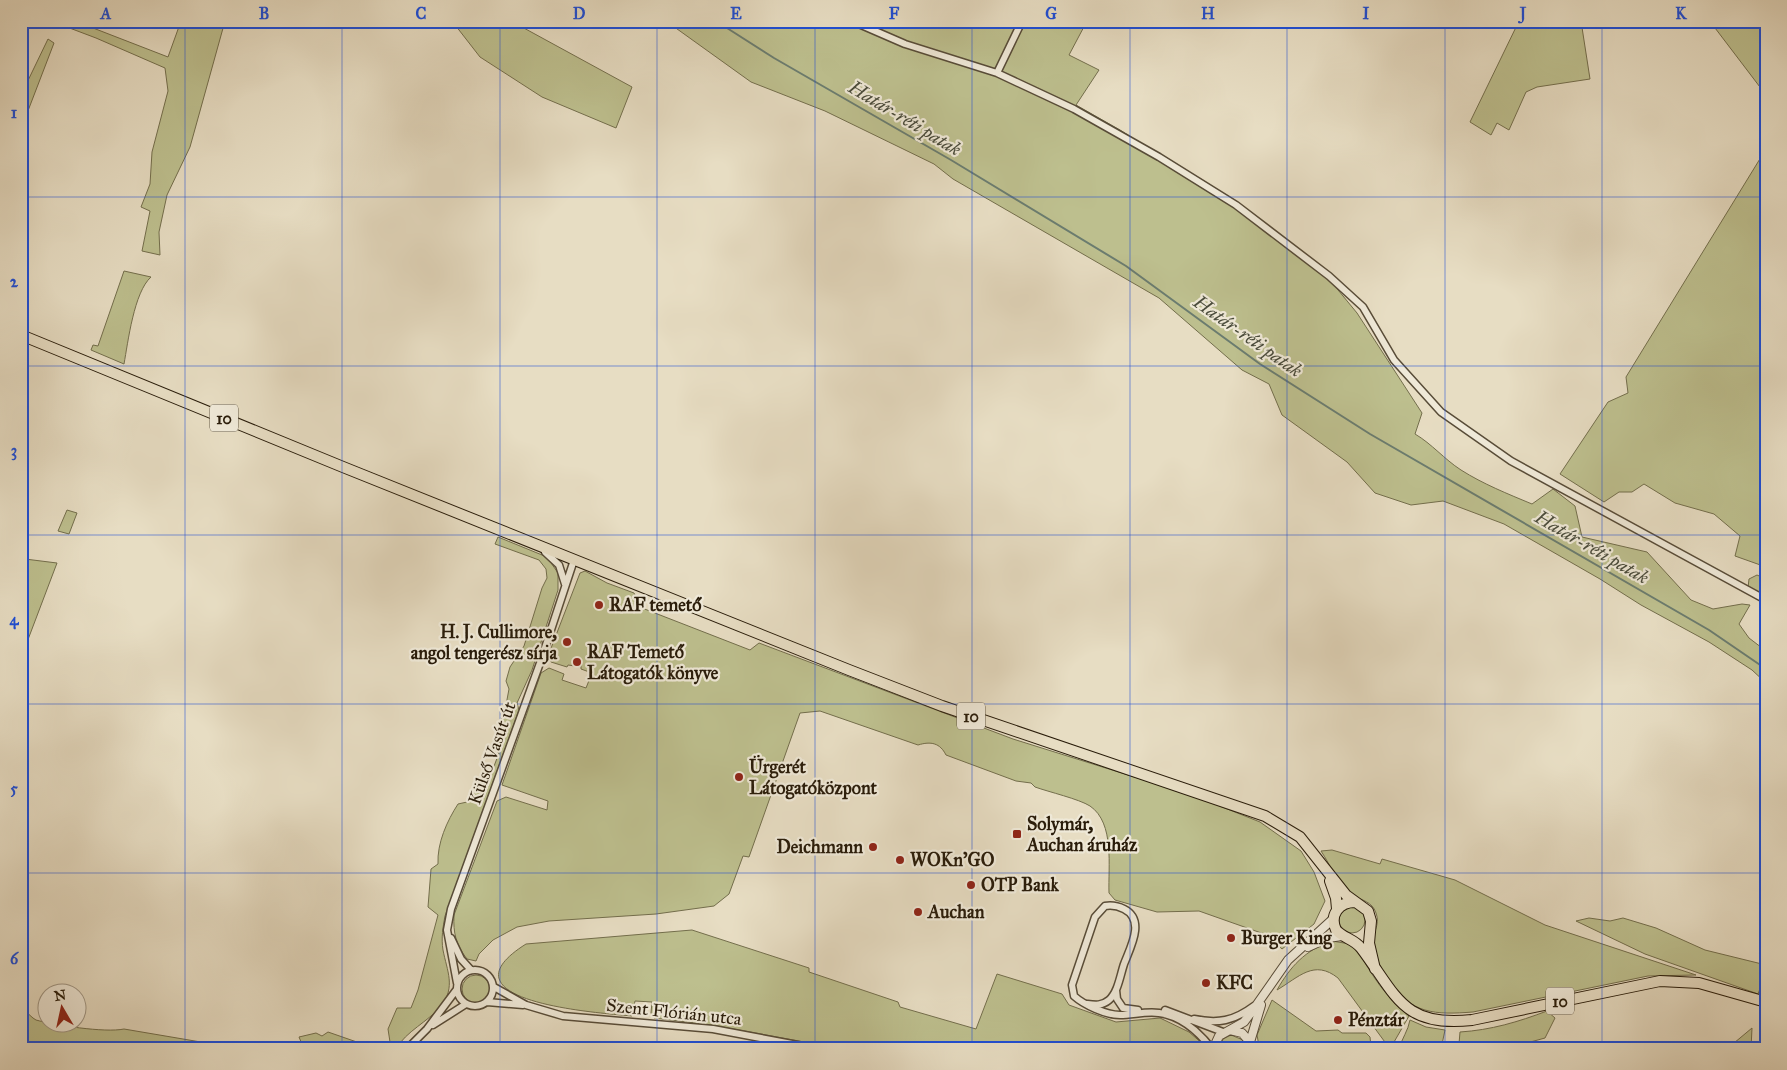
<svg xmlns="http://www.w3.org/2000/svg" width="1787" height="1070" viewBox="0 0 1787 1070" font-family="'IM FELL Great Primer',serif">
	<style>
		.green { fill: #bdbf8e; stroke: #736e4c }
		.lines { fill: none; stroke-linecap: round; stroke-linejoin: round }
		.stream { stroke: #6b7c6f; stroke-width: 2 }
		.minor-casing { stroke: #584c38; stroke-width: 9 }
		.tertiary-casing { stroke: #584c38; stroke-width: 10 }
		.primary-casing { stroke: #291c0a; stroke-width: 12 }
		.minor { stroke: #efe9d8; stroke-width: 6 }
		.tertiary { stroke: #efe9d8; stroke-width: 8 }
		.primary { stroke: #e7ddc3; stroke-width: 10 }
		.grid { fill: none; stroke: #1d4ed8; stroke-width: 1; stroke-opacity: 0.55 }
		.poi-dot { fill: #8f2418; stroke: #efe9d8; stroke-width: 2 }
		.labels { text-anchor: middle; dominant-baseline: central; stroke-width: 4.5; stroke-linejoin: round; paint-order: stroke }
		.shield { fill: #efe9d8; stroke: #645a48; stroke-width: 1 }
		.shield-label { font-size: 16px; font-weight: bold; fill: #291c0a }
		.poi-label { font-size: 18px; font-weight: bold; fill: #291c0a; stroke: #efe9d8; text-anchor: start }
		.street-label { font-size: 18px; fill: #291c0a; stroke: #efe9d8 }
		.water-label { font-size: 19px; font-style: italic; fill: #4a4c3c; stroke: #efe9d8 }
		.neatline { fill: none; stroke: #1d4ed8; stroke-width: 2 }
		.grid-label { font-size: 16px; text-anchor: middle; font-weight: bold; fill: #1d4ed8 }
	</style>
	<rect width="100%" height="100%" fill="#e7ddc3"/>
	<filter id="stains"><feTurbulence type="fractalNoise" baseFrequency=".004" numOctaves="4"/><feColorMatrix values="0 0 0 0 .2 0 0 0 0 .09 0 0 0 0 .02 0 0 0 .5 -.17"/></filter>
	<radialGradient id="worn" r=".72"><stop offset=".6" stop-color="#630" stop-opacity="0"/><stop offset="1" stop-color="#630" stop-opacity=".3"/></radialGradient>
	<path class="green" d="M51 21H75L168 57 181 21H225L190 147 167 195 159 232 160 255 142 251 150 211 141 207 150 184 152 152 168 91 165 68 96 38Z
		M452 21H511L632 87 616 128 542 97 480 57Z
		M666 21H1087L1069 55 1099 70 1076 105 1120 130 1214 190 1329 279 1357 313 1422 413 1415 434C1432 444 1444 459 1461 470 1483 484 1508 494 1532 504L1553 489 1575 506 1582 537 1647 552 1691 600 1713 609 1742 604 1750 605 1739 624 1749 638 1766 651V683L1752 670 1709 642 1641 605 1600 579 1504 524 1443 501 1411 505 1375 493 1347 462 1282 415 1269 384 1242 370 1159 298 953 179 934 164 825 111 751 82Z
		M1519 21H1581L1590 79 1537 87 1526 92 1509 130 1497 123 1491 135 1470 122Z
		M1709 21H1766V95L1712 24Z
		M48 39 54 43 21 129V95Z
		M1766 149V567L1735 556 1740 536 1714 514 1675 503 1644 484 1632 492H1619L1604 502 1560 474 1608 402 1628 393 1626 377Z
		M124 271 151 277C134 292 128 342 124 364L91 350 93 345 98 346Z
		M67 510 77 513 69 534 58 531Z
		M498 537 547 557 558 573V590L532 670 517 703 519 710 445 916C443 927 441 938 443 950 447 971 456 987 441 1006 428 1022 406 1031 396 1049H386L390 1042 388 1029 397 1008H411L418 990 438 915 428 907 431 869 438 864C437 843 447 821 458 804L467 802 473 790H485L499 753 491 749 506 705 509 689 506 681 510 667 524 646 542 588 547 578 546 569 539 560 495 544Z
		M25 559 57 563 21 658V589Z
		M585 571 607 583 634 593 637 599 644 603 642 608 750 650 759 643 1013 739 1192 795 1260 822 1301 851 1314 872 1325 901 1314 924 1282 949 1267 935 1199 911 1157 912 1115 900 1109 893C1108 867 1115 823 1090 806 1079 799 1049 792 1035 787L1031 783 1016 781 946 755C940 743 931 741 918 745L820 711 800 713 749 857 743 856 729 894 714 906 656 914 549 921 517 927 493 940 479 954 476 961 467 959C456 945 453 933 454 915L497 801 506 797 547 810 548 801 502 785 541 673 549 668 564 674 562 680 586 688 592 673 581 669V664L577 663 575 666 568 665 567 667 551 662 548 656 580 573Z
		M1757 575 1766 579V597L1748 588 1749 579Z
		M1332 850 1380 864 1382 859 1455 880 1545 925 1696 975 1648 976 1473 1012C1435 1015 1411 1014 1389 981 1382 970 1376 959 1373 946 1371 934 1381 925 1376 913 1372 901 1362 901 1353 895 1339 887 1330 864 1321 851Z
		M1339 920a13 13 0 1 1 26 0a13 13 0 1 1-26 0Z
		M1589 918 1610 921 1623 918 1656 928 1705 950 1766 965V973L1758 994 1645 954 1576 921Z
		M692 930 809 968V972L898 1002 900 1007 976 1029 997 974 1062 994 1069 1005 1116 1022 1160 1018 1189 1032 1204 1045 1205 1049H842L712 1025 654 1018 651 1013 652 1002 635 1001 632 1016C600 1013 434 1002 526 944Z
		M1332 941 1350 944 1357 949C1371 974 1386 998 1409 1016L1390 1049 1338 978C1314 959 1299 977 1277 990 1290 967 1305 950 1332 941Z
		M462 989a14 14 0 1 1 28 0a14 14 0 1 1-28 0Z
		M1272 1000 1316 1031 1338 1030 1342 1033H1366L1370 1037 1371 1047 1361 1044H1311L1305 1049 1263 1048 1259 1046 1257 1035Z
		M24 1010C28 1013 32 1018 36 1020 54 1025 105 1033 124 1029L242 1049H21V1011Z
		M1547 1011 1555 1018 1545 1038 1523 1044 1525 1049H1487L1484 1042 1476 1043 1474 1049H1456L1459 1044 1460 1032C1491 1030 1518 1022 1547 1011Z
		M1410 1020 1426 1027 1445 1030 1441 1049H1399C1402 1038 1408 1031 1410 1020Z
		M1752 1028 1751 1049H1728V1048Z
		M328 1032 377 1049H304L299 1037 316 1033 322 1036Z
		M1231 1035 1243 1040 1246 1049H1219L1223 1039Z"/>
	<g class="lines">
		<path class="stream" d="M716 21 774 58 951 160 1126 266 1260 364 1370 434 1709 630 1766 669"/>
		<defs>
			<path id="minor" d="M852 21 905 44 997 73 1074 109 1159 157 1236 205 1329 276 1363 307 1394 360 1441 412 1511 461 1766 600
				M997 73 1022 21
				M545 552 559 565 565 584
				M451 938 461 959 471 970
				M457 988a18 18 0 1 1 36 0a18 18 0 1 1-36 0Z
				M457 983 447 930 451 909 540 663 574 560
				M494 987 526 1005 563 1016 713 1029 819 1049
				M1116 990 1117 999 1123 1008 1138 1010
				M487 1002 523 1005
				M1087 1004C1095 1005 1102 1006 1109 1000 1118 992 1120 976 1124 964 1130 948 1146 920 1124 909 1118 906 1111 905 1105 906L1095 917 1072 985 1074 996C1084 1005 1106 1015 1120 1015 1133 1015 1146 1011 1159 1013 1181 1016 1199 1032 1212 1049
				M1165 1010 1223 1032
				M1194 1019C1218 1024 1234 1021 1254 1006
				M433 1025 466 1004
				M407 1049 427 1029 457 989"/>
			<path id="tertiary" d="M1308 947 1328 938 1342 936
				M1230 1030 1242 1033 1250 1042
				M1213 1049 1219 1036 1244 1022 1253 1010 1288 960 1333 919
				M1251 1049 1250 1042 1261 1005"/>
			<path id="primary" d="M21 335 343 467 849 670 942 706 1265 816 1300 837 1346 895 1368 911 1371 921 1369 943 1375 969
				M1330 881 1336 898 1337 909
				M1355 902C1339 902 1329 915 1336 930 1343 938 1354 939 1361 948 1396 994 1402 1028 1472 1020L1660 981 1699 983 1766 1002"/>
		</defs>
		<use href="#minor" class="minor-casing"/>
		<use href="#tertiary" class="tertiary-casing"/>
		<use href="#primary" class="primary-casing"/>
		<use href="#minor" class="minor"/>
		<use href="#tertiary" class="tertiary"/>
		<use href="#primary" class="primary"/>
	</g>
	<path class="grid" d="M185 21V1049M342 21V1049M500 21V1049M657 21V1049M815 21V1049M972 21V1049M1130 21V1049M1287 21V1049M1445 21V1049M1602 21V1049M21 197H1766M21 366H1766M21 535H1766M21 704H1766M21 873H1766"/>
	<g class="poi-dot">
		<circle cx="599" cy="605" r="5"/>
		<circle cx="567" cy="642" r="5"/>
		<circle cx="577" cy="662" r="5"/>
		<circle cx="739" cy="777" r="5"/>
		<rect x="1012" y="829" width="10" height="10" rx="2.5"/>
		<circle cx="873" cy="847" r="5"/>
		<circle cx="900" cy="860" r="5"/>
		<circle cx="971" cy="885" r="5"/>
		<circle cx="918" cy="912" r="5"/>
		<circle cx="1231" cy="938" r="5"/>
		<circle cx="1206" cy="983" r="5"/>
		<circle cx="1338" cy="1020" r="5"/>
	</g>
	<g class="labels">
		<g class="shield">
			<rect x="210" y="404.5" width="28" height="27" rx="4"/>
			<rect x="957" y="702.5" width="28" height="27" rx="4"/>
			<rect x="1546" y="987.5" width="28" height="27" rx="4"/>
		</g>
		<g class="shield-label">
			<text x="224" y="418">10</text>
			<text x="971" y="716">10</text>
			<text x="1560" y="1001">10</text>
		</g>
		<g class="poi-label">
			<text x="609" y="605">RAF temető</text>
			<text x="557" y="632" text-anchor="end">H. J. Cullimore,<tspan x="557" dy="21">angol tengerész sírja</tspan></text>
			<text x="587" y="652">RAF Temető<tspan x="587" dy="21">Látogatók könyve</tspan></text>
			<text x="749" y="767">Ürgerét<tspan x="749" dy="21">Látogatóközpont</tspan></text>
			<text x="1027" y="824">Solymár,<tspan x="1027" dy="21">Auchan áruház</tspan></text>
			<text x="863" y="847" text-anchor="end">Deichmann</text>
			<text x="910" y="860">WOKn'GO</text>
			<text x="981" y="885">OTP Bank</text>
			<text x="928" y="912">Auchan</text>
			<text x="1241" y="938">Burger King</text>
			<text x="1216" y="983">KFC</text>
			<text x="1348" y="1020">Pénztár</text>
		</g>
		<g class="street-label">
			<text transform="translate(492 753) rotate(-70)">Külső Vasút út</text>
			<text transform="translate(674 1012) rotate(6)">Szent Flórián utca</text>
		</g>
		<g class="water-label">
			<text transform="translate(905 118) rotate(31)">Határ-réti patak</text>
			<text transform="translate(1248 336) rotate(35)">Határ-réti patak</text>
			<text transform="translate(1592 547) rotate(30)">Határ-réti patak</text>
		</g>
	</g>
	<rect width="1787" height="1070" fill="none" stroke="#e7ddc3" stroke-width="55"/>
	<g transform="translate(62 1008) rotate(351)"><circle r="24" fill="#efe9d8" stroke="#a09786"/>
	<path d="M0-4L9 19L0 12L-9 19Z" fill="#8f2418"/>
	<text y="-8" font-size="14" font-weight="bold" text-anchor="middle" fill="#291c0a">N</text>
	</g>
	<rect x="28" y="28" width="1732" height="1014" class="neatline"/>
	<g class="grid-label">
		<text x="106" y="19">A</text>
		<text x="264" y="19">B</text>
		<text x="421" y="19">C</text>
		<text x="579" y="19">D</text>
		<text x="736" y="19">E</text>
		<text x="894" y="19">F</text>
		<text x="1051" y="19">G</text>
		<text x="1208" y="19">H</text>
		<text x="1366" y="19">I</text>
		<text x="1523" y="19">J</text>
		<text x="1681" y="19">K</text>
		<text x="14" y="118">1</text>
		<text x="14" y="287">2</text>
		<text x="14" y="456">3</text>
		<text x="14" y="625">4</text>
		<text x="14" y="794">5</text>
		<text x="14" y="964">6</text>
	</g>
	<rect width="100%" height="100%" filter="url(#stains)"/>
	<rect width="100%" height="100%" fill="url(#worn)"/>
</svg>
